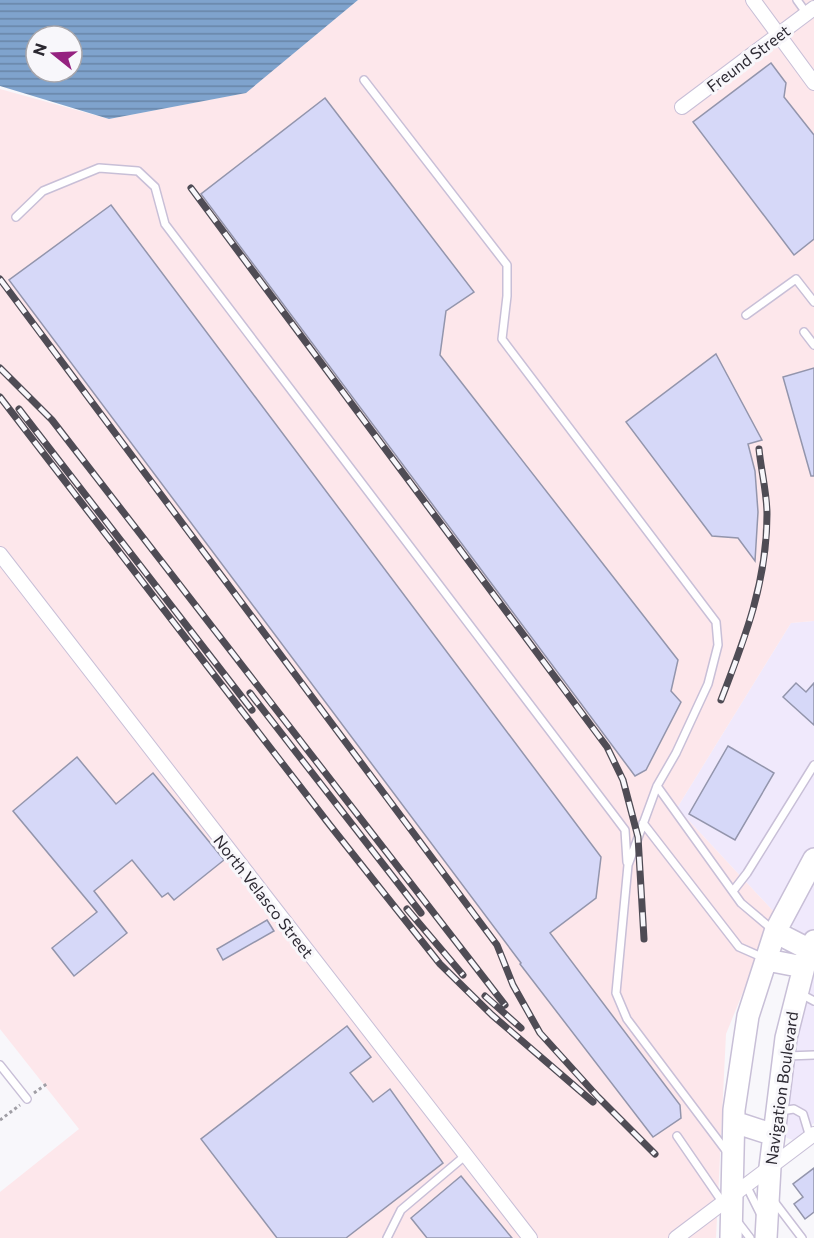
<svg xmlns="http://www.w3.org/2000/svg" width="814" height="1238" viewBox="0 0 814 1238" font-family="Commissioner,sans-serif">
	<style>
		.built { fill: #f0e9fc }
		.industrial { fill: #fde7eb }
		.water { fill: url(#water-rules); fill-rule: evenodd }
		.building { fill: #d6d8f8; stroke: #9395ac; stroke-width: 1.5 }
		.lines { fill: none; stroke-linecap: round; stroke-linejoin: round }
		.lane-casing { stroke: #c8bfd7; stroke-width: 10 }
		.street-casing { stroke: #c8bfd7; stroke-width: 16 }
		.primary-casing { stroke: #c8bfd7; stroke-width: 24 }
		.path { stroke: #a09ea5; stroke-width: 3; stroke-dasharray: 3 3; stroke-linecap: butt }
		.lane { stroke: #fff; stroke-width: 7 }
		.street { stroke: #fff; stroke-width: 14 }
		.primary { stroke: #fff; stroke-width: 21 }
		.rail-casing { stroke: #4f4c55; stroke-width: 7 }
		.rail { stroke: #f8f7fb; stroke-width: 4.5; stroke-dasharray: 14; stroke-linecap: butt }
		.labels { text-anchor: middle; dominant-baseline: central; stroke-width: 6; stroke-linejoin: round; paint-order: stroke }
		.street-label { font-size: 16px; fill: #2c2932; stroke: #f8f7fb }
	</style>
	<defs>
		<pattern id="water-rules" width="6" height="5" patternUnits="userSpaceOnUse" patternTransform="scale(1.5)"><rect width="6" height="5" fill="#7fa3cd"/><path d="M0 2.5h6" fill="none" stroke="#6885a7"/></pattern>
	</defs>
	<rect width="100%" height="100%" fill="#f8f7fb"/>
	<path class="built" d="M814 621V943L775 913 677 808 791 623Z
		M814 975V1123L793 1140 787 1138 781 1130 796 1028Z"/>
	<path class="industrial" d="M358 0H814V621L791 623 677 808 775 913 726 1034 716 1238H0V1192L79 1129 0 1029V89L109 119 245 93Z"/>
	<path class="water" d="M0 0H358L246 93 109 119 0 86ZM36 36H72V72H36Z"/>
	<path class="building" d="M771 63 786 83 784 97 814 135V239L794 255 693 122Z
		M325 98 474 292 446 311 440 355 678 660 671 691 681 702 646 770 635 776 201 194Z
		M111 205 601 857 596 898 550 933 680 1105 681 1118 653 1137 520 964 521 963 9 280Z
		M716 354 762 440 748 444 755 471 758 512 755 561 738 538 712 536 626 422Z
		M814 368V476H811L783 377Z
		M796 683 806 692 814 683V725L783 697Z
		M728 746 774 773 735 840 689 814Z
		M77 757 116 804 153 773 224 860 174 900 168 893 162 897 132 860 94 891 127 933 74 976 52 948 97 912 13 811Z
		M267 920 274 931 223 960 217 949Z
		M347 1026 371 1057 350 1073 373 1102 390 1089 443 1163 346 1238H277L201 1139Z
		M814 1168V1212L805 1219 794 1204 803 1197 793 1184Z
		M461 1176 512 1238H427L411 1218Z"/>
	<g class="lines">
		<defs>
			<path id="lane" d="M797 0 807 14
				M364 80 507 265V296L502 339 716 622 718 645 708 684 676 753 657 786 628 865 616 993 627 1019 727 1152
				M16 217 43 191 99 168 138 171 155 187 165 224 613 814 625 830 627 862
				M746 315 796 279 814 302
				M804 332 814 345
				M657 786 741 903 773 930
				M643 823 739 947 764 958
				M733 891 747 873 814 765
				M799 993 814 1001
				M787 1056 814 1055
				M0 1065 27 1099
				M780 1111 794 1109 803 1114 810 1137
				M677 1136 723 1203
				M746 1185 761 1215
				M773 1200 802 1238
				M737 1221 750 1238
				M387 1238 401 1210 466 1155"/>
			<path id="street" d="M753 0 814 83
				M682 107 814 8
				M0 554 530 1238
				M676 1238 814 1134"/>
			<path id="primary" d="M775 932 810 950
				M767 960 803 967
				M734 1122 774 1135
				M731 1238 734 1110 748 1016 775 932 814 859
				M766 1238 770 1167 786 1038 806 959 814 941"/>
		</defs>
		<use href="#lane" class="lane-casing"/>
		<use href="#street" class="street-casing"/>
		<use href="#primary" class="primary-casing"/>
		<path class="path" d="M34 1093 48 1083
			M0 1120 20 1105"/>
		<use href="#lane" class="lane"/>
		<use href="#street" class="street"/>
		<use href="#primary" class="primary"/>
		<defs>
			<path id="rail" d="M191 188 607 747 623 780 638 837 644 939
				M0 279 497 945 513 985 540 1033 598 1097 655 1154
				M0 368 52 420 505 1005
				M0 397 329 824 440 964 492 1015 593 1102
				M19 409 252 710
				M250 693 421 913
				M721 700C745 638 767 582 767 514 767 493 761 470 759 449
				M407 909 463 975
				M485 996 521 1028"/>
		</defs>
		<use href="#rail" class="rail-casing"/>
		<use href="#rail" class="rail"/>
	</g>
	<g class="labels">
		<g class="street-label">
			<text transform="translate(748 58) rotate(-37)">Freund Street</text>
			<text transform="translate(264 896) rotate(52)">North Velasco Street</text>
			<text transform="translate(781 1088) rotate(-82)">Navigation Boulevard</text>
		</g>
	</g>
	<g transform="translate(54 54) rotate(288)"><circle r="28" fill="#f8f7fb" stroke="#a6a5ab" stroke-width="1.5"/>
	<path d="M0-4.5L10 22L0 15L-10 22Z" fill="#952280"/>
	<text y="-9" font-size="16" font-weight="bold" text-anchor="middle" fill="#2c2932">N</text>
	</g>
</svg>
